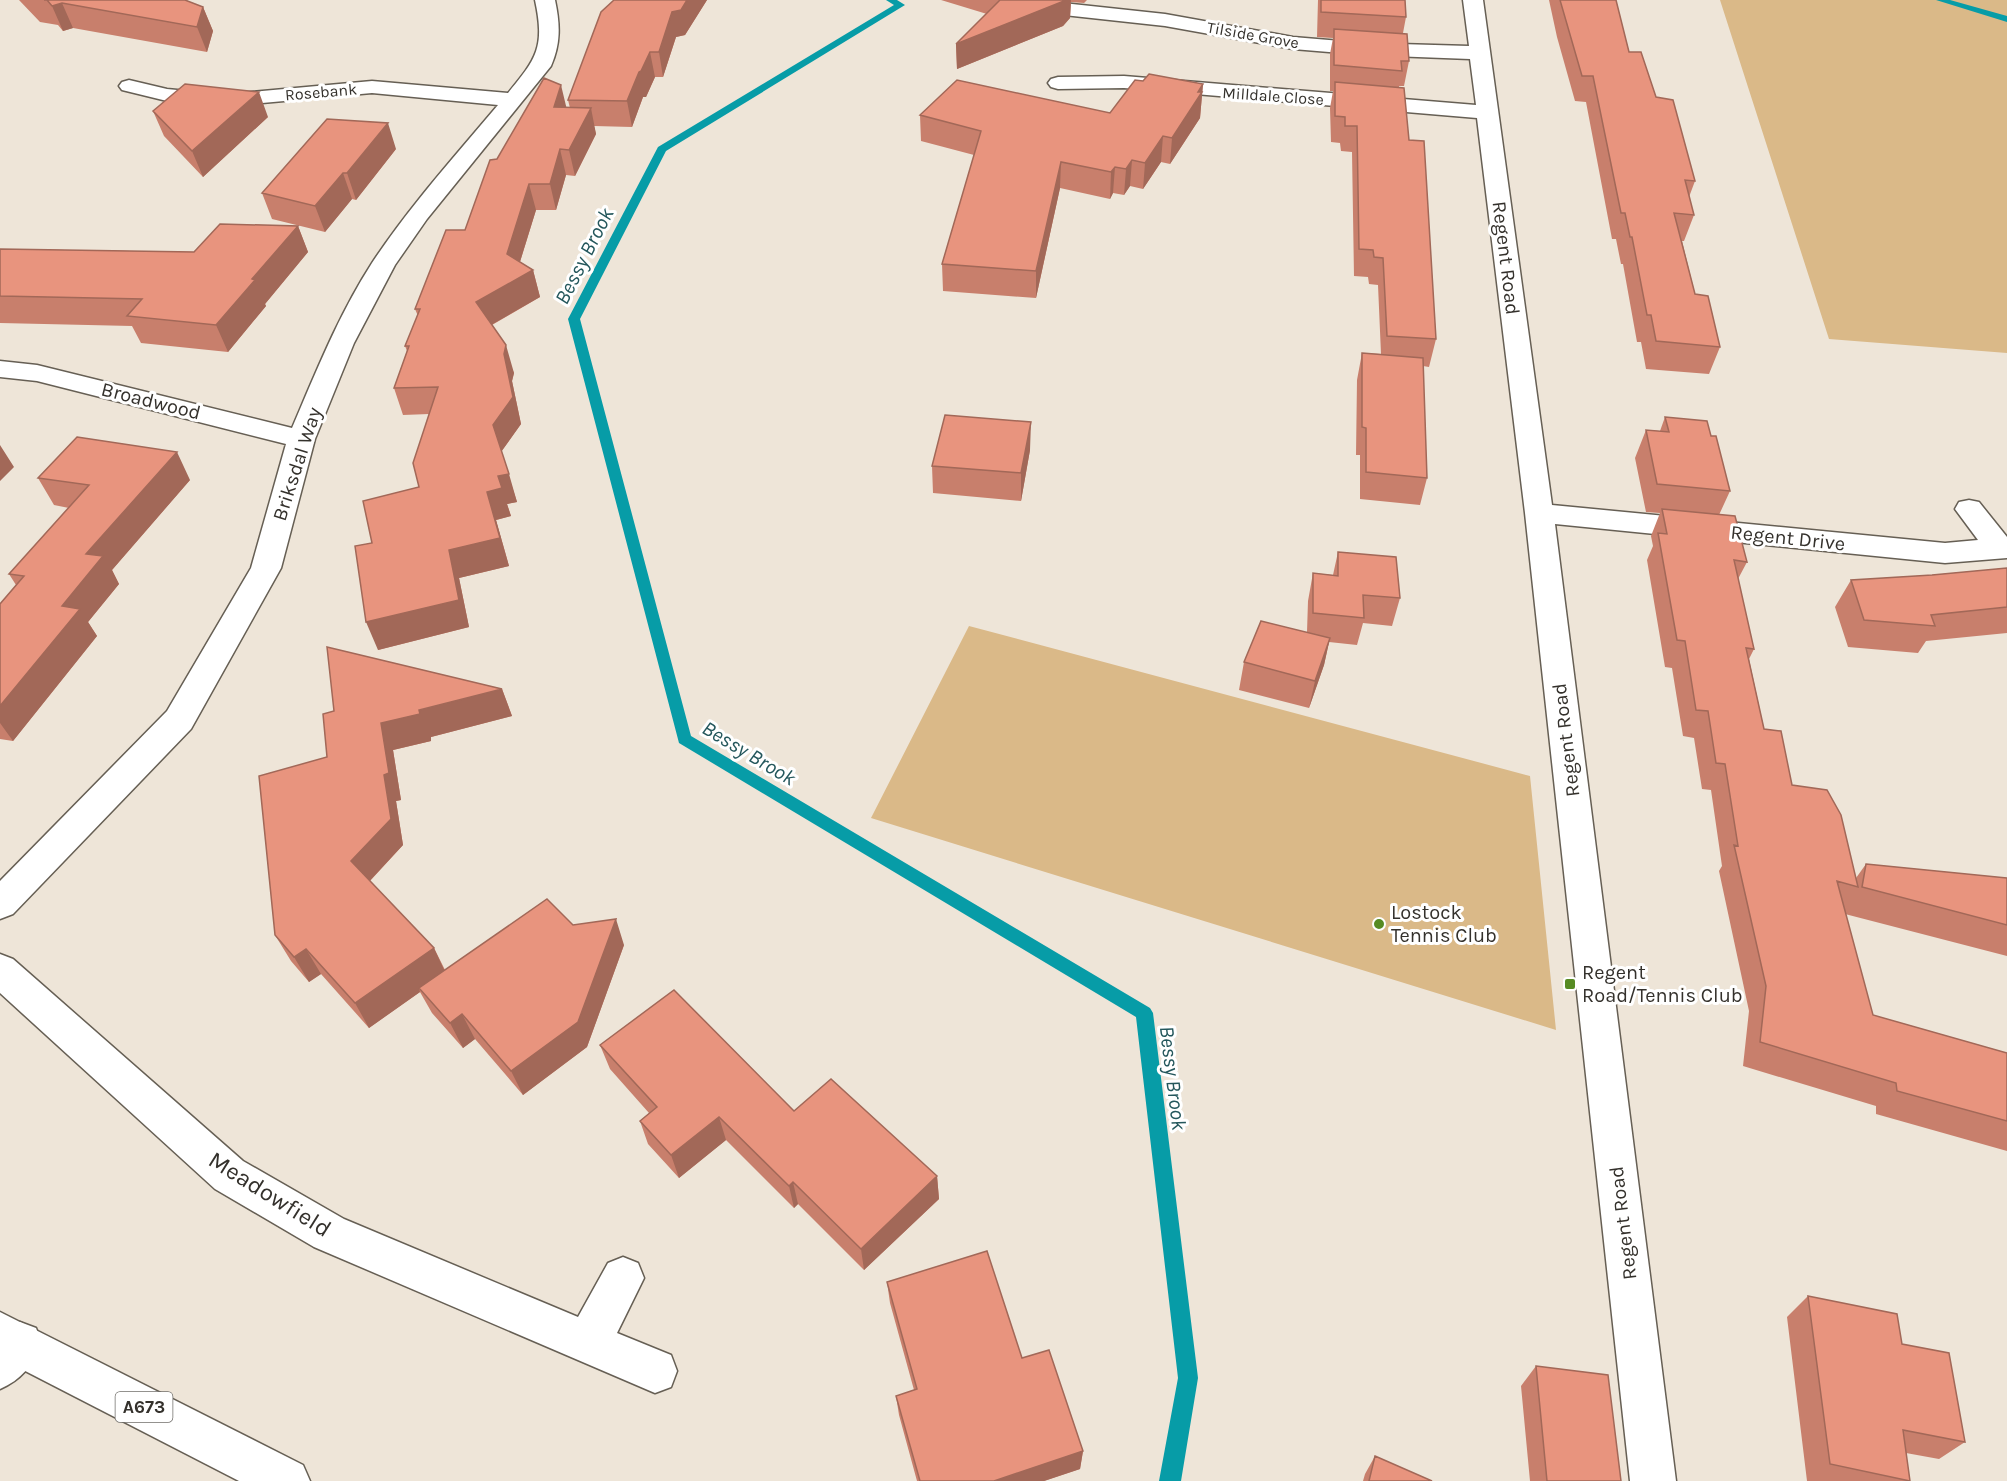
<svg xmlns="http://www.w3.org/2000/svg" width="2007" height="1481" viewBox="0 0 2007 1481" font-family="Karla,sans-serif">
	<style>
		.green { fill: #dab988 }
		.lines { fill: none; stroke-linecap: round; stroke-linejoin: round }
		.stream { fill: #079ca7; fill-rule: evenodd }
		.minor-casing { stroke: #665f54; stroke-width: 3 }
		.highway-casing { stroke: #665f54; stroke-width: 3 }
		.minor { fill: #fff; fill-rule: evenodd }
		.highway { fill: #fff; fill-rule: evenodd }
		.wall { fill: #c87f6c }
		.shaded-wall { fill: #a26858 }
		.building { fill: #e8947e; stroke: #a26858; stroke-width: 1.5 }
		.poi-dot { fill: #578b23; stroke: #fff; stroke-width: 2 }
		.labels { text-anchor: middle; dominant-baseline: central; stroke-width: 6; stroke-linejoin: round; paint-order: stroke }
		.far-street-label { font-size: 16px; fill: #34312c; stroke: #fff }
		.shield { fill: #fff; stroke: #716f6b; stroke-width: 1.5 }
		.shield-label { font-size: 18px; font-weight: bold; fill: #34312c }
		.street-label { font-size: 20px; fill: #34312c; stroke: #fff }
		.poi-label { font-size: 20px; fill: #34312c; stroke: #fff; text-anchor: start }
		.water-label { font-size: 21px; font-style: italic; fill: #24575c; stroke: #fff }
		.near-street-label { font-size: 24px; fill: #34312c; stroke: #fff }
	</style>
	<rect width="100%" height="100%" fill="#eee5d8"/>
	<path class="green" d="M1720 0H2007V353L1829 339Z
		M969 626 1530 776 1556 1030 871 818Z"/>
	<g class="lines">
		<path class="stream" d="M886 0H897L905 5 666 151 580 319 691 736 1150 1008 1153 1013 1198 1378 1181 1481H1159L1178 1378 1136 1017 679 743 568 319 658 147 894 5Z
			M1936 0H1950L2007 16V22Z"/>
		<defs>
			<path id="minor" d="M535 0H555C560 24 561 43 551 66L427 219 395 265 354 343 315 439 281 568 191 729 13 914 0 919V881L167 711 251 568 286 444 37 381 0 377V361L37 365 292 428C316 372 339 314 372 263 409 207 455 156 498 105L372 93 241 105H208L167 101 122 90 119 86 122 82 129 80 167 89 208 93H241L372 81 508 93C537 58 545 47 535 0Z
				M1035 0 1165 14 1293 37 1365 43 1469 46 1463 0H1483L1552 505 1945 543 1978 540 1955 509 1959 502 1969 500 1979 502 2007 537V558L1945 563 1555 524 1676 1481H1630L1525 513 1477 118 1124 88 1058 89 1051 87 1048 83 1051 79 1058 77 1124 76 1476 105 1470 59 1365 55 1293 49 1165 26 1027 11 1020 9 1017 5 1020 1Z
				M0 954 13 959 243 1161 344 1219 578 1317 608 1263 623 1257 638 1263 644 1278 617 1333 671 1355 677 1371 671 1387 655 1393 314 1247 215 1189 0 993Z
				M20 1322 36 1328 42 1344C33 1365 21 1380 0 1389V1333L4 1328Z"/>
			<path id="highway" d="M0 1312 303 1465 310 1481H239L0 1358Z"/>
		</defs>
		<use href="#minor" class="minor-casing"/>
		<use href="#highway" class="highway-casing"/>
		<use href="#minor" class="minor"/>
		<use href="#highway" class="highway"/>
	</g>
	<path class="wall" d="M19 0H185L203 7 213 31 207 52 73 28 63 31 58 25 40 22Z
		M614 0H707L685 35 676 37 663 77H655L646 97H643L632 127 594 126 596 134 575 176 566 175 556 210H536L520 262 533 270 540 297 492 325 514 373 512 381 521 424 501 452 517 502 507 504 511 516 496 520 509 566 459 578 469 627 378 650 372 543 419 487 429 414 403 415 394 388 407 351 405 346 418 316 415 309 465 230 497 159 566 108H570L568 100Z
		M941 0H1087L1084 3 1071 2 1070 18 1063 26 957 69 956 44 987 14Z
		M1318 0H1405L1406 17 1403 33 1409 61 1404 86H1399V88L1409 140 1436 339 1429 367 1423 366 1427 478 1420 505 1360 499V455H1356L1357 380 1362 353 1381 354 1378 285 1369 284 1368 277 1354 276 1352 152 1341 151 1340 143 1331 142 1330 108 1333 91H1330V54L1333 38 1317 37Z
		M1549 0H1616L1629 52 1656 97 1695 181 1689 197 1694 215 1684 241H1682L1695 294 1720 347 1709 374 1646 369 1641 342H1637L1623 264H1621L1616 239H1612L1586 102 1575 101 1557 37Z
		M1143 81 1203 84 1200 118 1170 164 1161 162 1143 189 1130 186 1124 195 1113 193 1110 199 1060 188 1036 298 943 291 942 264 974 155 921 141 920 115 1110 113Z
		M153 111 268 117 203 177 164 136Z
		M396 149 356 200 352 199 325 232 272 219 262 193Z
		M298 226 308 252 265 304 266 306 228 352 141 343 132 326 0 323V249L194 252Z
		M1665 417 1730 491 1719 515 1747 562 1738 579 1754 649 1749 659 1764 729 1792 785 1856 878 1866 864 2007 878V956L1845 914 1873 1015 2007 1053V1151L1876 1114V1106L1743 1066 1749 1011 1719 871 1722 866 1711 790 1702 789 1694 738 1683 736 1672 668 1665 667 1647 560 1653 546 1651 536 1660 513 1646 512 1635 458 1646 430 1660 431Z
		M1030 450 1021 501 933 493 932 466Z
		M38 478 190 480 112 570 119 584 88 622 97 636 13 741 0 739V604L16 585 9 574 69 508 54 505Z
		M1338 552 1400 598 1392 626 1363 623 1357 645 1329 642 1324 665 1309 708 1239 690 1244 662 1307 632 1308 601 1313 573 1333 575Z
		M2007 568V633L1926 641 1918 653 1848 647 1835 607 1851 580 1932 575Z
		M502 689 512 716 431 737V741L393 750 401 800 396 801 403 845 370 881 434 948 445 970 573 925 624 945 587 1047 523 1095 475 1039 463 1048 432 1013 420 992 369 1028 321 974 309 982 291 961 275 935 327 757Z
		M600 1045 794 1111 937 1176 939 1199 864 1270 798 1204 794 1208 726 1140 679 1178 648 1144 640 1121 649 1113 610 1069Z
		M887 1282 1022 1358 1083 1451 1080 1469 1044 1481H917L899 1415 896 1396 914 1390 890 1303Z
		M1808 1296 1902 1344 1965 1442 1939 1459 1906 1453 1910 1481H1807L1787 1317Z
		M1536 1366 1621 1481H1530L1521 1386Z
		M1375 1456 1432 1481H1363L1365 1474Z"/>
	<path class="shaded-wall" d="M687 0H707L685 35 676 37 663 77 659 52 672 12Z
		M1065 0H1071L1070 18 1063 26 957 69 956 44Z
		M62 3 73 28 63 31 52 6Z
		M203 7 213 31 207 52 197 27Z
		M650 52 655 77 646 97H643L632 127 627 101 639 72Z
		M1203 84 1200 118 1170 164 1172 138Z
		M561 85 567 110 554 107Z
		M259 92 268 117 203 177 192 151Z
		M591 108 596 134 575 176 569 150Z
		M388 123 396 149 356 200 347 173Z
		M1163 136 1161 162 1143 189 1145 163Z
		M560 149 566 175 556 210 550 184Z
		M1132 160 1130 186 1124 195 1126 169Z
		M1061 162 1060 188 1036 298V271Z
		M1115 167 1113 193 1110 199 1111 172Z
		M343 173 352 199 325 232 315 206Z
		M529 184 536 210 514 281 533 270 540 297 484 329 476 302 507 254Z
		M298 226 308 252 265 304 266 306 228 352 216 325 252 279Z
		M506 345 514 373 512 381 521 424 501 452 493 425 504 354Z
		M1031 422 1030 450 1021 501V473Z
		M0 445 14 467 0 481Z
		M177 452 190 480 112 570 119 584 88 622 97 636 13 741 0 723V706L62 606 86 554Z
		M509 474 517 502 507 504 511 516 496 520 509 566 459 578 469 627 378 650 366 622 449 550 498 476Z
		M1330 638 1324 665 1309 708 1315 681Z
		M502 689 512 716 431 737V741L393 750 401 800 396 801 403 845 364 887 351 861 384 775 381 723 419 710Z
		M616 919 624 945 587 1047 523 1095 511 1071Z
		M434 948 446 974 419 988 420 992 369 1028 355 1003Z
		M306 949 321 974 309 982 294 957Z
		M462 1014 475 1039 463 1048 450 1023Z
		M719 1117 726 1140 679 1178 671 1155Z
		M937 1176 939 1199 864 1270 861 1249Z
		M793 1182 798 1204 794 1208 789 1186Z
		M1083 1451 1080 1469 1044 1481H994Z"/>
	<path class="building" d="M44 0H185L203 7 197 27 62 3 52 6 47 0Z
		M614 0H687L681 10 672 12 659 52H650L641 71 639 72 627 101 568 100 601 12Z
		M1000 0H1065L1064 1 956 44Z
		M1321 0H1405L1406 17 1321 12Z
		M1560 0H1616L1629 52H1641L1656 97 1673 100 1695 181 1685 180 1694 215 1674 213 1695 294 1708 296 1720 347 1656 341 1651 315H1647L1632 237H1630L1625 213H1621L1593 76H1582Z
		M1334 29 1407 34 1409 61H1401L1402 71 1334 65Z
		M1149 74 1203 84 1198 92H1202L1172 138 1163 136 1145 163 1132 160 1126 169 1115 167 1111 172 1061 162 1036 271 942 264 981 131 920 115 957 80 1110 113 1135 80 1143 81Z
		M544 78 561 85 554 107 591 108 569 150 560 149 550 184H529L507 254 533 270 476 302 506 345 504 354 513 397 493 425 509 474 498 476 502 488 487 492 500 538 449 550 459 600 366 622 355 546 372 543 363 501 419 487 413 463 438 387 394 388 409 346H405L420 309H415L446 230H465L490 160 497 159Z
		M1335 82 1404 88 1409 140 1424 141 1436 339 1387 336 1383 258 1374 257 1373 250 1359 249 1357 126H1345V117L1335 116Z
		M185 84 259 92 192 151 153 111Z
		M327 119 388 123 347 173H343L315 206 262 193Z
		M220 224 298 226 252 279 255 280 216 325 127 316 142 299 0 296V249L194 252Z
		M1362 353 1423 358 1427 478 1366 472V428L1362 427Z
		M945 415 1031 422 1021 473 932 466Z
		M1665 417 1707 421 1711 436H1716L1730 491 1657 484 1646 430 1669 432Z
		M77 437 177 452 86 554 103 556 62 606 80 609 0 706V604L24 576 9 574 89 485 38 478Z
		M1662 509 1735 516 1747 562 1734 560 1754 649 1746 648 1764 729 1781 731 1792 785 1827 790 1841 815 1858 887 1837 881 1873 1015 2007 1053V1121L1897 1091 1896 1083 1760 1042 1766 986 1734 845 1738 846 1725 764 1716 763 1708 711 1696 710 1685 641 1677 640 1658 533 1667 534Z
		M1338 552 1396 557 1400 598 1363 595 1364 618 1313 613V573L1338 576Z
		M2007 568V607L1931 615 1935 626 1864 620 1851 580 1932 575Z
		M1261 621 1330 638 1315 681 1244 662Z
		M327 647 502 689 419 710 420 714 381 723 389 773 384 775 391 819 351 861 434 948 355 1003 306 949 294 957 275 935 259 776 327 757 323 714 334 711Z
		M1866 864 2007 878V925L1862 887Z
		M547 899 573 925 616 919 578 1022 511 1071 462 1014 450 1023 419 988Z
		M674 990 794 1111 831 1079 937 1176 861 1249 793 1182 789 1186 719 1117 671 1155 640 1121 657 1107 600 1045Z
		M987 1251 1022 1358 1049 1350 1083 1451 994 1481H920L896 1396 917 1389 887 1282Z
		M1808 1296 1897 1314 1902 1344 1949 1353 1965 1442 1903 1430 1910 1481 1830 1464Z
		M1536 1366 1608 1375 1621 1481H1547Z
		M1375 1456 1432 1481H1369Z"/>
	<g class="poi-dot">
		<circle cx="1379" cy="924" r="6"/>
		<rect x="1564" y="978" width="12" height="12" rx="3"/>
	</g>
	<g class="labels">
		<g class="far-street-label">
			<text transform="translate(1253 35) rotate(10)">Tilside Grove</text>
			<text transform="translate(321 92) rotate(-5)">Rosebank</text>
			<text transform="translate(1273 96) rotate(4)">Milldale Close</text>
		</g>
		<rect class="shield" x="115.5" y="1392" width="57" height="30" rx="4.5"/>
		<g class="shield-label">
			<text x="144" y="1407">A673</text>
		</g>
		<g class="street-label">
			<text transform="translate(1506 258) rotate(83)">Regent Road</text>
			<text transform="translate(151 401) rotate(14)">Broadwood</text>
			<text transform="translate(297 464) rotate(-72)">Briksdal Way</text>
			<text transform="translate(1788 538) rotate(6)">Regent Drive</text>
			<text transform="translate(1566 740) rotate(-97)">Regent Road</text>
			<text transform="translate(1623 1223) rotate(-97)">Regent Road</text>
		</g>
		<g class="poi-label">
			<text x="1391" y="912">Lostock<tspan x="1391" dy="23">Tennis Club</tspan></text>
			<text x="1582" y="972">Regent<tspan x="1582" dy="23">Road/Tennis Club</tspan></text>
		</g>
		<g class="water-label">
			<text transform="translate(584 256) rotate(-63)">Bessy Brook</text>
			<text transform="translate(749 753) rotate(31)">Bessy Brook</text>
			<text transform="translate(1173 1078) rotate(83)">Bessy Brook</text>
		</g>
		<g class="near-street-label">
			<text transform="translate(270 1194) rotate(32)">Meadowfield</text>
		</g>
	</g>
</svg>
